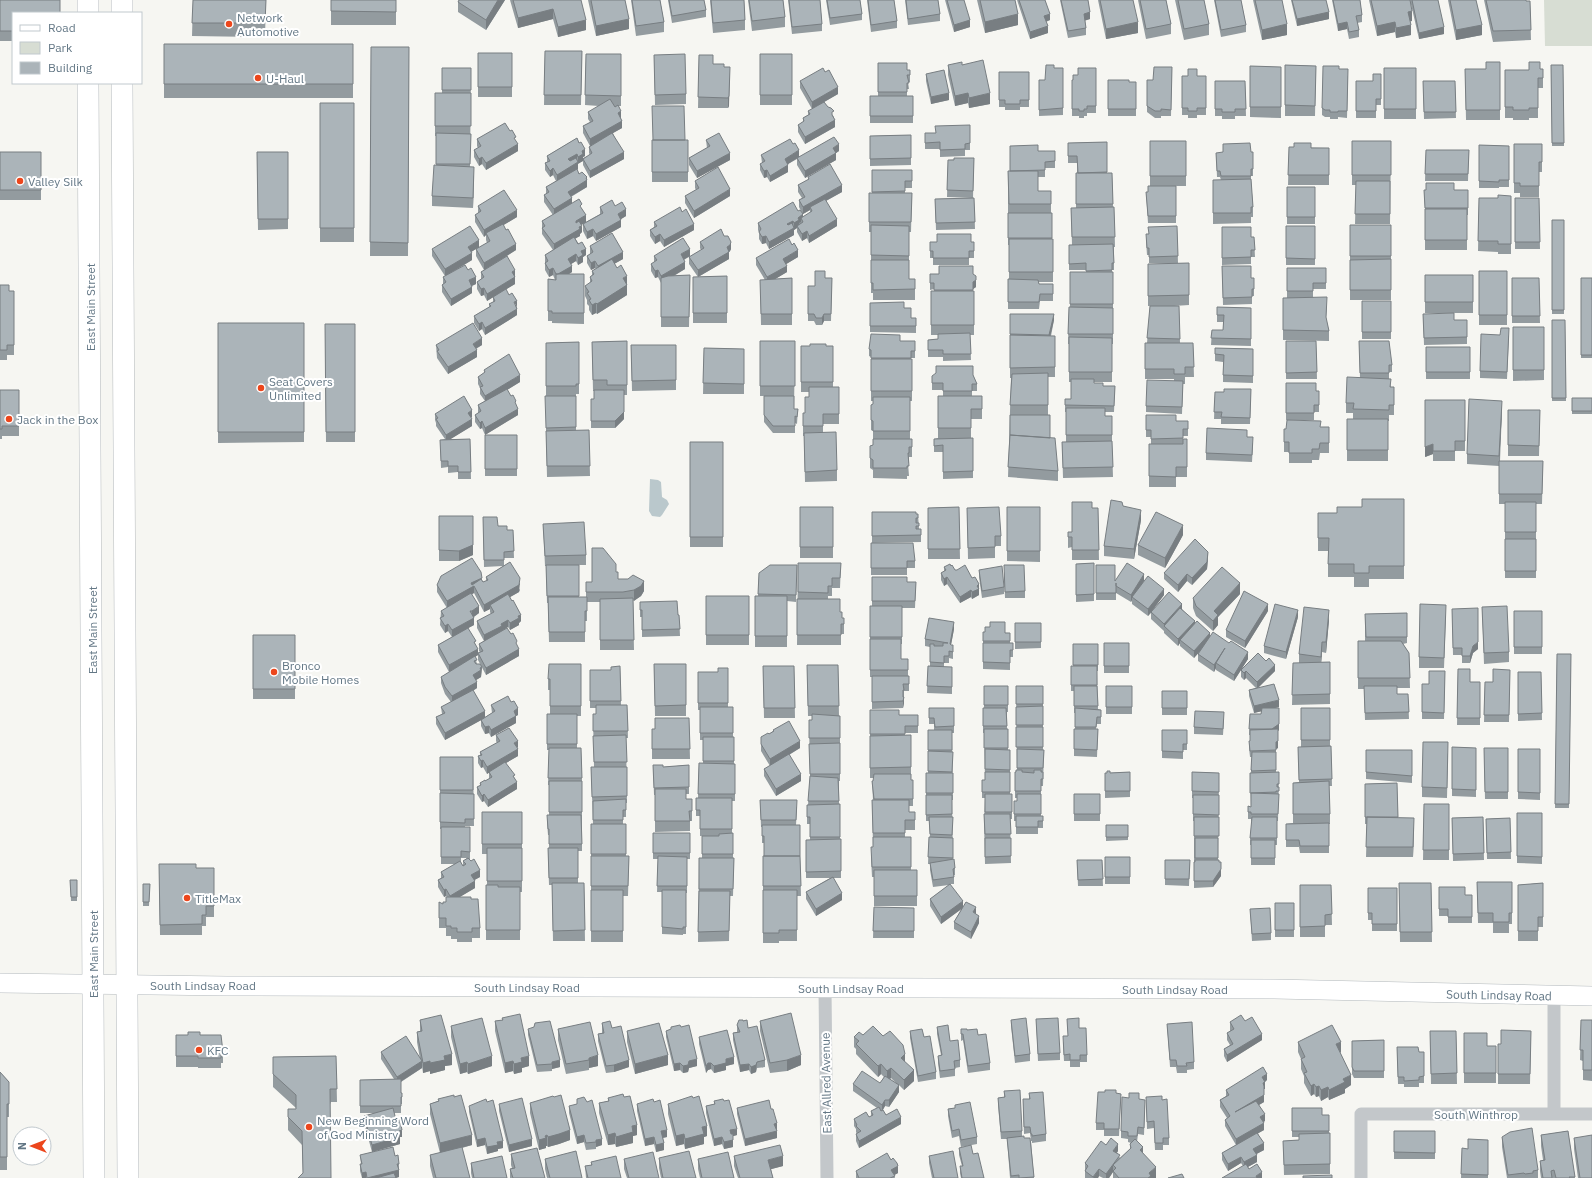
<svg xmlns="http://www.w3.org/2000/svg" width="1592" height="1178" viewBox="0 0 1592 1178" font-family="'IBM Plex Sans',sans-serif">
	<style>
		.green { fill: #d7ddd3 }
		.water { fill: #bac8cc }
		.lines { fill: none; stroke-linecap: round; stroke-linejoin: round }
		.secondary-casing { stroke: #b3b9bd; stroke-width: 20 }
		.primary-casing { stroke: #b4b9bc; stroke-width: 22 }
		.street { stroke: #c3c7ca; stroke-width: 13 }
		.secondary { stroke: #fff; stroke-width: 19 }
		.primary { stroke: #fff; stroke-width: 21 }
		.wall { fill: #939b9f; fill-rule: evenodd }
		.shaded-wall { fill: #787e82 }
		.building { fill: #abb4b9; stroke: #787e82 }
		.poi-dot { fill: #ec461c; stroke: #fff; stroke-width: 1.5 }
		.labels { text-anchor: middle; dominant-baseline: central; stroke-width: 4; stroke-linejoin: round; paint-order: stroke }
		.poi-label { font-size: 12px; fill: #637785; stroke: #fff; text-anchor: start }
		.street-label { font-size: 12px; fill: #637785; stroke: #fff }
	</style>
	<rect width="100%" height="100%" fill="#f6f6f2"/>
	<path class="green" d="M1544 0H1592V46H1545Z"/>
	<path class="water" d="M650 479 658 480 661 482 662 497 667 500 669 504 662 515 660 517 652 516 649 511Z"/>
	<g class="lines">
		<defs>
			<path id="secondary" d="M0 983 227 986 1274 989 1592 996"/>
			<path id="primary" d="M88 0V13
				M122 0V13
				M88 83 94 1178
				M122 83 128 1178"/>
		</defs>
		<use href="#secondary" class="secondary-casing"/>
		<use href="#primary" class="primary-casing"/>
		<path class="street" d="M825 988 827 1178
			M1554 1114V996
			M1361 1178V1114H1592"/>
		<use href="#secondary" class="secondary"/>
		<use href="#primary" class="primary"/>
	</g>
	<path class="wall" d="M0 0H58L13 13V41H0Z
		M193 0H266L265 37 192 36Z
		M331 0H396V25H331Z
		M459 0H505L486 30 458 12V2Z
		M510 0H581L586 30 558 37 553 19 518 28Z
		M588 0H625L629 29 596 36Z
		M631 0H660L664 22V32L636 36Z
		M668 0H704L706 10V17L672 23Z
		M710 0H744L745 20V30L713 33Z
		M748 0H783L785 17V27L752 31Z
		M788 0H820L822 24V31L792 34Z
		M826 0H860L862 14V20L830 25Z
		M867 0H894L897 21V28L871 32Z
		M905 0H938L940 14V21L908 25Z
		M945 0H964L970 27 954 32Z
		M977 0H1015L1018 25 985 33Z
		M1017 0H1045L1050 20 1046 22 1048 33 1030 39Z
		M1060 0H1088L1090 19 1085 20 1086 28V35L1068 38Z
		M1098 0H1133L1138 33 1106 39Z
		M1138 0H1166L1171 24V34L1146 39Z
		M1175 0H1204L1209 24V35L1184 40Z
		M1214 0H1241L1246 25V32L1221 37Z
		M1253 0H1282L1287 35 1262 40Z
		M1291 0H1326L1329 19 1297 26Z
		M1332 0H1360L1362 15V22L1357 23 1359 30V37L1349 39 1347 29 1338 31Z
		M1369 0H1410L1412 21H1410L1411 35 1396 38 1395 32 1377 36Z
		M1410 0H1438L1444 34 1419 39Z
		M1448 0H1476L1482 35 1456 40Z
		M1484 0H1526V1H1530L1531 40 1493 42Z
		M164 44H353V98H164Z
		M371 47H409L408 256H370Z
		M545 51H582L581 105H544Z
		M478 53H512V97H478Z
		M586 54H621V106H619L621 118 622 128 613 133 624 159 590 178 583 165V161L578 163V169H577L579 174 587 177V187L571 197 572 203 582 209 586 222 600 214V207L615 206 626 216 621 219V227L596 241 593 236 587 239 583 231V224L581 225 582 232 580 234V236L575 238 586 255 583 257V262L578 265 576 261 571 264 572 272 569 274H584V324L552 323V321H548V279L555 280 553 275 549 277 545 270V255L553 250 542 234V221L553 215 544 202V195L546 194V187L556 181 553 175 550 177 545 170V163L547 162V156L577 138 585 156 583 157V158L590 155 589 153V147L590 146 583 133V126L590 122 588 119V112L599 106 585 105Z
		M760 54H792V105H760Z
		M654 55 686 94V104L655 105Z
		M699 55 713 64 724 67 729 106 728 108H698Z
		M1500 62V120H1466L1465 69H1486Z
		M878 63 907 70 910 75V82H908L909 89H907V96H913V123H870V96H878Z
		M948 65H962L990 104 969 108 968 103 955 106 948 75Z
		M1285 65 1316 66 1315 116H1285Z
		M1551 65H1563L1564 146H1552Z
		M1250 66 1281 67V118L1250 117Z
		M1172 67 1171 116H1161V118H1155L1147 112V80H1153Z
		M442 68H471L470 167 474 177 473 208 432 206V196L436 165V136H435V93H442Z
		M1054 68H1063V115L1039 116V80H1045Z
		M1096 68V113H1087V116H1084V118H1079V116H1072V80H1073L1078 75Z
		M1384 68H1416V119H1384Z
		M1339 69 1348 76 1347 118 1338 117V119H1330V117H1325L1322 115V108Z
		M1540 69H1543V88H1538V118H1529V120H1513V118H1505V70H1529Z
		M999 72H1029V107H1020V110H1005V107H999Z
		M926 74 949 100 931 104 926 81Z
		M1381 74V105H1376V118H1356V81H1373Z
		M1182 76H1206V115H1197V118H1188V115H1182Z
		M1108 80 1129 82H1136V116H1108Z
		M800 81 838 94 824 102 834 117 835 127 805 144 798 132V125L803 122V118L808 115V111L812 109 800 88Z
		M1215 81H1245L1246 116H1235V119H1222V116H1215Z
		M1423 81H1455L1456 118 1424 119Z
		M320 103H354V242H320Z
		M970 125V150H965V156L940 157V149H925V133H935Z
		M911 135V165L870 166V136Z
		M477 139 516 142 518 151 486 170 482 164 479 166 474 157V150L478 148 477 146Z
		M652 140H688V182H652Z
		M706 140 730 160 697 178 689 165V158L707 148Z
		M1150 141H1186V186H1176V223H1148L1146 192H1148L1150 186Z
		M1352 141H1391L1390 224H1355L1356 185H1352Z
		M1107 142V173H1112L1113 207H1114L1115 247H1114V270H1112V272H1113V344H1112V382H1094V383L1103 386H1115L1114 412H1105V416H1112V446L1113 477 1063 478 1062 442H1066V412H1065V399H1071V382H1069V344H1068L1069 307H1070V272H1086V270H1069V245H1072L1071 208H1076V173H1077V163H1068V143Z
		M1514 144H1542V172H1539V197H1520V193H1514Z
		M1479 145 1509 146V187H1499V188H1479Z
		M1289 147 1329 148V185H1288Z
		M1426 150H1469L1468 181H1425Z
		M839 151 836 153V160L805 178 797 165V159L788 164V172L770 182 767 177 764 178 760 170V164L762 163 761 155 799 157Z
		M1038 151H1055V168H1045V177H1038V191H1051V213H1052V239H1053V282H1039V284H1053V301H1040L1039 309H1008V279H1009V245H1008V171H1010Z
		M0 152H41V200H0Z
		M257 152H288V229L258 230Z
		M1253 152V176H1251V179L1253 207V217H1251V223L1213 224V180H1221L1220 177H1217L1216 153Z
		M974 158 973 198H974L975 229 936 230 935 199 972 198 947 197 948 160Z
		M872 170H912V188H905V193H912L911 232H909V279H915V300H873V293H871V232H869V193H872Z
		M808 177 842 192 826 201 837 226 809 243 807 238 802 241 797 232V228L794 230V235L769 249 766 243 762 244 759 239V233L758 230V223L798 211 802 213 799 207V200L802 198 798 192V185L808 180ZM810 210V213L803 217V214Z
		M695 181 730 196 694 218 685 203V196L696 190 695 188Z
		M1287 187H1315V224H1287Z
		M1424 190H1468V215H1467V250H1425V211Z
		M1511 196V254H1498V252L1478 251 1479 198H1498Z
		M1515 198H1539L1540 249H1515Z
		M478 206 517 217 503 225 516 250 507 256 515 276V284L503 291 517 307V315L485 335 482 329 479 331 474 323V316L489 307V304L493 302V297L487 301 484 295 481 296 477 289V282L481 279V272L500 260 484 270 476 256V249L487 243 486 240V235L484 237 475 222V215L478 213Z
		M682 212 694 230 664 247 660 241 655 244 650 236V230L654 227V222Z
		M1552 220H1564V314H1552Z
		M1350 225H1391V300H1350Z
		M1177 226 1178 263H1149V255H1147L1146 241 1148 234Z
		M1286 226H1315V265H1286Z
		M1222 227 1251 237H1254L1255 257H1251V264L1222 265Z
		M700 242 731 249 730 251 729 252V259L698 277 689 264V257L701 250 700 248Z
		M930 242H974V258H969V265H933V258H930Z
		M590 246 623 259 614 264 627 295 597 314 596 313 592 315 589 310V306L587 304V300L585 296V286L590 283V277L592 275V271L596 269 595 268 591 270 587 263V256L590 254Z
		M479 247 471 252 472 260 453 272 476 284 472 286V293L451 306 442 292V285L443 284V277L445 276 432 256V249Z
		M654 256H690L684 260 685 269 674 276 690 275 689 327H661V283L658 277 655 278 651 271V264L654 262Z
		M798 257 786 264 787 272 775 279 792 278V325H761L760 280H765L756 265V258Z
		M1189 263V305L1174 306H1179L1180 343H1193L1194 377H1185V384H1183L1182 414 1146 412V406L1174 381V379H1145V343H1147L1150 306H1148V264Z
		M1222 266 1251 278H1254V296H1252V304L1223 305Z
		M1287 268H1326V289H1313V297L1327 307 1326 318 1329 331V341L1283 340V298H1287Z
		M1479 271H1507V325H1479Z
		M930 274H973L976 287 973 289V291H974V335H970L971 360 943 361V357H928V340L938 339V335H931V291H934V289L930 290Z
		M1425 275H1473V313H1425Z
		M727 276V323H693V277Z
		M825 278H832L831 321H824L822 325H816L814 321H808V286H815Z
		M1512 278H1539L1540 323H1512Z
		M1581 278H1592V358H1581Z
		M0 285 9 291H14V355H7V360H0Z
		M1362 301H1391V339H1362Z
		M870 303 904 308 911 318H916V333L870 332Z
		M1217 307 1251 308V346L1211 345 1212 330H1223V322H1217Z
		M1010 314 1054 320 1051 336H1055V377H1048V415L1050 438 1058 471V481L1008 477 1011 378H1010Z
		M1423 314 1454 320H1467V344L1424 345Z
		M1552 320H1565L1566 401H1552Z
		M218 323H304V442L218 443Z
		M325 324H355V442H326Z
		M1513 327H1544V380L1513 381Z
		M1509 335 1507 379 1480 378V371Z
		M627 341V395H624V419L615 428H591V399H594V391H593L592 342Z
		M760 341H795L794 409H798L797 424 795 423V433H773L764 422V396H760Z
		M900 341H915V358H911V359H912V401H910V439H912V457H909V463H908L909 476H907V479L873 478V470L870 468V446L873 445V431L871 430V405L873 404V401H871V357L869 356V349Z
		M1286 341H1316L1317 379H1286Z
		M1359 341 1392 365V372H1389V379L1391 387 1394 398V415H1389V421H1388V461H1347V419H1353V413H1346V403L1360 378Z
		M579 342V394H576V431L589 430 590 476 547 477 546 435V343Z
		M436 345H482L476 349 477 357 448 374 437 358Z
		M631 345H676V390L632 391Z
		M801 346H833V387H839V424H823V433L837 470V481L805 482 804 436H803V413H805L809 397V392H801Z
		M1426 347H1470V379H1426Z
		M704 348 744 349V394H703Z
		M1215 348 1253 349V383L1223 382V362L1215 361Z
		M484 370 520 382 507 390 516 405 518 415 485 435 482 428 480 429 475 422V415L478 413V405L485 401 480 394V388L478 384V377L484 373Z
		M973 375 977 384V391H972V396H982V419H971V438H973V478L943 479V452H934V439L938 438V396H943V390H932V376Z
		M1286 383 1316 391H1319V412H1314V420H1286Z
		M1251 389 1250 424H1221V419H1214L1215 392H1224Z
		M0 390H19V436H2V439H0Z
		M1572 398H1592V414H1572Z
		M1465 400V451H1455V461H1433V454L1425 457Z
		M1508 410H1540L1539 456H1508Z
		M1502 411 1500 461H1543L1542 504H1536V578H1505V504H1499V466L1467 464V454Z
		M435 414 472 417 471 418 472 426 450 439H470L471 479H458V472L448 473V467L441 468 440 440 445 439 436 426V423L435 420Z
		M1146 415 1176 421H1188V436H1183V439H1187V477H1176V487H1149V444H1151V437H1146Z
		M1321 427H1329V453H1320L1319 460H1312V463H1289V452H1284V429Z
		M485 435H517V476H485Z
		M1247 437 1253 444 1252 462 1206 460V453Z
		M690 442H723V547H690Z
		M1404 499V579H1369V587H1354V577H1328V551H1318V513H1337L1362 507Z
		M1123 506 1141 520 1134 559 1104 556V546Z
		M800 507H833V558H800Z
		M959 507 960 559H928V508Z
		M1007 507H1040V562L1007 561Z
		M967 508 1001 536V546H995V558L968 559Z
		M1092 508H1098L1099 560H1072V547L1068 548V532H1072Z
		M872 512 918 514 919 529H921V542L872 543Z
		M439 516 473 555 459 561H439Z
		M483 517 498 526 507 530H513L514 558H504V566L520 590 519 592 510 597 521 621 519 623V625L510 630 508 627 502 631 517 646 519 656 486 675 478 660V653L480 652 479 651V644L484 641 477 628V621L491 614 490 612V609L484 612 474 593 472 594 479 613 474 617V625L468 628 476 646 478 655 475 657 477 664 482 667 481 677 476 680 477 688 473 691 485 717 492 713 491 705 518 715 516 716V723L491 737 489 733 485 734 481 726V720L445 740 436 724V717L442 714 441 707 451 702 445 694 441 683V677L449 672 438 652V645L452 637 448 631 445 633 440 625 441 611 447 608 437 592V585L482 580 483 582 486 581V577L503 566 484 567Z
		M543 524 586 555V565H570H579V597H586V582H592L616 572 618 579 644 591 641 596 633 601 634 650H600V602H587V621H585V642H549L548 603H547L546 566H545Z
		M1183 535 1165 568 1138 555V545Z
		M871 543 915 561V568H907V575H871Z
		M1208 559 1207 569 1192 585 1187 581 1178 592 1164 579V573Z
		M798 563H841L840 588H832V596H828V599L840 612 842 618H844V634H841V645H797Z
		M1094 563V601L1076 602V564Z
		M797 565 796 602 787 601V647H755V596H758L759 573Z
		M1096 565 1115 581H1144L1142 584 1164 595 1155 607 1182 609 1195 624 1210 636 1248 659 1234 681 1216 670V668L1214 672 1198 661V654L1200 651 1194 658 1180 646V643L1178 646 1164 633V631L1151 619V613L1148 616 1132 604V600L1131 602 1116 593V590V600H1096Z
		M951 566 955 570 979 595 972 599 971 597 960 603 947 584 944 586 941 580V573L944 571V567Z
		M979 570 1004 587V594L982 598 979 577Z
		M1004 572 1025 591V598H1005Z
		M872 577 907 582H916L915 608H902V644H901V659H908V676H909V691H904V703L903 708 872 709V677H870V606H872Z
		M1240 594 1218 617V625L1213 631 1196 616 1193 608V598Z
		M706 596H749V645H706Z
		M640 602 679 615 680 636 642 637V617H640Z
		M1482 607 1509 652V662L1484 664Z
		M1452 609 1478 649 1473 653 1470 663H1462V655H1453Z
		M1268 611 1245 648 1226 637V630Z
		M1514 611H1542V654H1514Z
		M1407 613V643L1403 644 1409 653 1410 688H1397V694H1408L1409 719 1365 720 1364 689H1358V641H1365V614Z
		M1446 615 1444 668H1419V657Z
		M1298 617 1286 659 1264 653V646Z
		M1329 620 1326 653 1322 652 1321 662H1330V704L1292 705 1293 663H1299V654Z
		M1015 623H1041V648L1015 649Z
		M954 629 951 645H953V659L949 658V663H944V667H952V694L927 693 928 666H930V647L925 646V639Z
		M983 632 1010 633V643H1013V657H1010V670L983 669Z
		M253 635H295V699H253Z
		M1104 643H1129V673H1104Z
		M1073 644H1098V671H1097L1098 709 1101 710V724H1097L1096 729H1098L1097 757 1074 756V729H1075V713H1074V691H1071V666H1073Z
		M1557 654H1571L1569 808H1555Z
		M581 664V716H577V748H581L582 781V851H578V883H584L585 941H553L552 885H549L548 855V848H549V835H548L547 822 549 815V785H548L549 750H547V714H550V690H548V679Z
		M654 664H686V716H655Z
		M807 665H838L839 716H835H840V781H839V804H840V839H841V878H833L842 900 816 916 806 899V892L830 878H806V840H810V824H807V805H808L810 777 809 720H812V716H808Z
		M620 666 621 705H627L628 738H626L627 803H626V817H623V824H626V856H629L628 896H623V942H591V824H593L591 767H594L593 714H596V708H590V670H611Z
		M763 666H794L795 718H764Z
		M728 668V707H733V737H734V764H735V801H732V833H733V858H734L733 896H730L729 941 698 942 699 858H702V836H719H700V816H696V798H698L699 763H703V740H700V710H698V672H718Z
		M1458 669 1470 682H1480V725H1457Z
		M1241 670 1275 671 1258 687 1279 707 1275 708 1279 730 1278 731V748L1276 749V772H1279L1278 821H1277V845H1275V865H1251V845H1250V838L1252 821H1251V819H1248V806L1251 807 1250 773H1251L1252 757H1250L1249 748V741H1250V735H1249L1250 714H1261L1262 711 1254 713 1249 696V690L1256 688 1246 678 1244 680 1241 677Z
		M1510 670 1509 722H1484L1485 682H1493Z
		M1445 671 1444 719H1422V684H1429Z
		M1518 672H1541L1542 720 1518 721Z
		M984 686H1008V712H1007V729H1008V750H1010V794H1012V819H1010L1011 863 985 864 984 821 985 798H982V780H985L984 733H983V708H984Z
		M1016 686H1043V750H1044L1043 786H1041V816H1043V828H1038V834H1016V821H1014V801H1017V798H1015V772H1016L1017 770Z
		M1106 686H1132V714H1106Z
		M1162 691H1187V715H1162Z
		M929 708H954V733H952L953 800H952L953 859 955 868V875H954V884H950L963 907 976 914 979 923 971 939 954 929V922L962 908 941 924 930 906V899L949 885 933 887 930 870V864H928L929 837H930L929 821H926V773H928V730H934V724H929Z
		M1301 708H1330V746H1331L1332 786H1329L1330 814V824H1329V853H1300L1299 847H1286V824L1293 823V783L1299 782 1298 747H1301Z
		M870 710 899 715H918V733H905V735H911V780H913V806H909V812H915V830H905V837H911V870H917V906H874V877H872L871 857 873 847 872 800H873L872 781H873L874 778H870Z
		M689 718 690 759H652V729H655Z
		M1224 719 1223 735 1194 734V727Z
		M773 730 800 748 789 755 801 781 776 796 764 776V769L770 766 761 751V737L769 734 773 731Z
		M1162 730H1187V750H1183V759L1162 758Z
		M496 735 518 747 517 748 518 756 506 763 515 779 517 789 488 807 484 801 482 802 477 794V787L480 786V783L485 781 489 779V772L487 774 483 767 481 768 478 763V756L480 755V752L497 743 496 741Z
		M1452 747 1476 748V797L1452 796Z
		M1484 748H1508V799H1485Z
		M1518 749H1540V800L1518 799Z
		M1366 750H1412V783L1366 779Z
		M1448 753 1447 798 1422 797V787Z
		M440 757H473L474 826H465V827H470V859H469L480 877 474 880 475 888 459 897 471 899 480 928V938H472V942H457V939H451V936H446V928H439V902L443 904 446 902 447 897 446 896 444 897 438 887V880L441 878V872L455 864H441V829H440ZM461 858H467L463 861V866L461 862Z
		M653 765 663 767 689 765V794H686V799H692V821H690V831L655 832V795H654Z
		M1130 772V797L1105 798V773Z
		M1192 772 1219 773 1218 860 1221 876 1213 887 1194 888V821H1193V798H1192Z
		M1397 783 1398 818 1414 828 1413 857H1366L1367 824H1365V784Z
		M1074 794H1100V821H1074Z
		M760 800 797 807 796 825 800 856 801 896H797V941H779V943H763V856H764V843H762V827H761Z
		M1424 804H1449V860H1423Z
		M482 812H522V892H520V940H486V885H487V854H482Z
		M1517 813H1542V864L1517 863Z
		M1483 817 1484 860 1453 861 1452 818Z
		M1510 818 1511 859H1487L1486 819Z
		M1106 825H1128V840L1106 841Z
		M653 833H690V859H687V893H686V934H683V935L662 934V892H657L658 859H653Z
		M1105 857H1130V884H1105Z
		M1077 860H1102L1103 886H1078Z
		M1165 860H1190L1189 886 1165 885Z
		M159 864 196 868H214V917H206V926H202V935H160Z
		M70 880H77V901H71Z
		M1477 882H1512V924H1509V933H1493V923H1478Z
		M1399 883H1431L1432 942H1400Z
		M1543 883V927H1538V941H1518V885Z
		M143 884H150L149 906H143Z
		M1300 885H1331L1332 925H1325V937H1300Z
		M1439 887 1465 895H1472V923H1448V916H1439Z
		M1368 888H1397V931H1372V920H1368Z
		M1275 903H1294V937H1275Z
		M874 907 914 908V938H873Z
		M1250 909 1271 933V940L1252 941Z
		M502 1018 529 1066 522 1068V1072L514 1074 513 1071 505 1073 495 1031V1021L502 1020Z
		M1036 1019 1060 1053V1060L1038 1061Z
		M1067 1019 1079 1028 1087 1055V1062H1080V1067H1070V1061H1064L1063 1043 1068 1036Z
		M420 1020 452 1065 445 1066V1070L430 1074V1071L423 1073 422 1066V1068L401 1082V1093H402V1104H401V1113H394L402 1137H400V1144L372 1152 364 1123V1116L375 1113H360V1080L394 1079 381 1059V1052L420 1059 417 1042V1032L420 1031Z
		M1011 1020 1030 1054V1061L1015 1063 1011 1026Z
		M1581 1020H1592V1081L1583 1080V1061L1580 1060Z
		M743 1021 748 1028 765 1060V1067L757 1068 756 1072 751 1074 749 1070 740 1072 733 1040V1033L737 1032V1025Z
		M760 1021 801 1065 787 1071 770 1073 760 1031Z
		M1245 1021 1262 1040 1227 1062 1224 1056V1049L1230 1045 1227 1040V1033L1230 1031V1022Z
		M602 1023 612 1028 629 1067 614 1072 606 1073 598 1041V1034L602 1033Z
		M1167 1024 1194 1062V1069L1187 1070V1073H1177L1176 1067H1170Z
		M451 1026 492 1066 468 1074 467 1072 460 1074 451 1037Z
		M671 1027 697 1066 689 1068 688 1072 683 1073 680 1070 674 1071 666 1037V1031L671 1029Z
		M937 1027 950 1041 960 1060V1067L955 1068V1076L940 1078 938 1063V1056L941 1055 937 1034Z
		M528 1029 560 1067 552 1069V1071L537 1072 528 1035Z
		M558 1029 598 1066 589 1068V1070L566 1074 558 1040Z
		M961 1029 967 1030 990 1063V1070L968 1073 963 1040 961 1041Z
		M627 1031 668 1065 635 1074 627 1042Z
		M910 1031 924 1037 936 1072V1079L918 1082 910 1038Z
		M1430 1031H1456L1457 1084H1431Z
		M1531 1031 1530 1084H1498V1044H1501Z
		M1464 1033 1487 1046H1496V1083H1464Z
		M176 1035H200L223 1052V1063H221V1068H198V1067H176Z
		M863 1035 905 1062 914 1081 904 1090 899 1085V1092L889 1107 885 1106 883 1110 886 1115 901 1124 859 1148 856 1141V1134H857L856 1132V1129L854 1126V1119L869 1117 871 1116V1111L877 1108 853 1091V1084L880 1083 884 1077 881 1074 878 1077 856 1054V1049L854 1047V1037ZM891 1078 898 1085 890 1079Z
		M699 1037 734 1064 726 1066V1070L714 1073 711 1069 708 1070 706 1073 699 1044Z
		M1384 1040V1078H1354L1352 1074V1041Z
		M1298 1042 1341 1052 1340 1053 1351 1085 1345 1089V1093L1329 1100 1328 1097 1321 1101 1319 1096 1316 1097 1314 1094 1311 1096 1304 1083V1076L1301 1069V1059L1298 1052Z
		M1397 1047 1419 1052H1424V1083H1419V1087H1404V1084H1398Z
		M336 1056 337 1102H331L303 1174 302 1145 288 1130V1109H296V1108L273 1087V1057Z
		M0 1072 9 1082V1117H7V1170H0Z
		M1267 1080 1265 1082V1089H1264V1102L1259 1105 1265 1121 1263 1122 1264 1130 1258 1133 1264 1150 1256 1154 1257 1162 1248 1167 1249 1169 1262 1178 1243 1166 1241 1163 1228 1171 1222 1160V1153L1236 1145 1225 1126V1120L1227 1118 1220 1107V1100L1226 1096V1090Z
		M1004 1091 1022 1131V1136L1024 1138 1031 1141 1030 1133 1024 1134 1023 1106V1099H1029V1093L1046 1134V1141L1032 1143V1141H1031L1034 1178H1010L1007 1139H1001L998 1105V1098L1004 1097Z
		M1116 1093 1121 1094 1119 1136H1104V1130H1096V1123Z
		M624 1097 637 1135 633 1136V1143L616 1147 615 1144 608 1145 599 1113V1103L608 1101V1098Z
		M1146 1097 1162 1100 1169 1138V1145H1163V1150H1155L1154 1128 1147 1129Z
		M438 1099 472 1145 462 1148 470 1178H433L430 1166V1155L440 1153 430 1114V1104L438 1101Z
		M1139 1099 1145 1106 1144 1135 1138 1134 1137 1142 1143 1153 1156 1178H1113V1172L1109 1178H1103L1099 1176 1098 1178H1085V1163L1106 1145 1118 1151 1117 1153 1120 1158 1130 1149V1144L1131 1143 1128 1142V1139L1121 1138V1131Z
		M714 1101 737 1135 733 1136V1147L724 1149 722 1144 714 1146 706 1113V1106L714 1104Z
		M530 1103 570 1140 559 1144 548 1147 547 1146H546V1148L539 1150 530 1113Z
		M499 1104 532 1146 509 1152 499 1111Z
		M637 1104 667 1137 663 1138 664 1150 656 1152 654 1144 645 1146 637 1111Z
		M668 1104 707 1136 704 1137V1144L685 1149 684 1144 676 1146 668 1114Z
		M955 1105 977 1137V1144L961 1147 959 1136 952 1138 948 1116V1109L955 1108Z
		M469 1106 503 1148 498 1149V1151L487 1154 485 1145 477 1147 469 1112Z
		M569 1106 602 1145 596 1147V1149L586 1150 584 1142 577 1144 569 1113Z
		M737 1108 777 1130H776L777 1138 745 1146 737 1114Z
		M1292 1108 1322 1115H1329V1133H1330V1174L1284 1175 1283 1141 1299 1140V1137H1292Z
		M1394 1131H1435V1159H1394Z
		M1568 1131 1575 1178H1541L1540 1171V1161L1543 1160 1541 1146V1135Z
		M1502 1137 1538 1170V1178H1507L1502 1147Z
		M1574 1138 1592 1178H1578L1574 1149Z
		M1488 1140V1178H1461L1462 1148 1468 1149Z
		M959 1148 973 1154 984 1178H961L960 1173V1166H962L959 1155Z
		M511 1154 545 1178H510V1169L512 1168 511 1165Z
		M360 1155 395 1156 399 1164V1177L396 1178H362L360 1171V1164H361Z
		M734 1156 783 1166 771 1169 773 1178H738L734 1166Z
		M929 1156 958 1178H932L929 1163Z
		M659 1158 696 1178H661L659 1168Z
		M545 1159 582 1178H547L545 1169Z
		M624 1159 659 1178H627L624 1169Z
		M698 1159 734 1178H700L698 1169Z
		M891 1160 898 1173 894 1175 895 1178H856V1171Z
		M591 1162 621 1178H586L585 1166 591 1165Z
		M471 1163 507 1178H472L471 1173Z"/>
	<path class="shaded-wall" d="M498 0H505L486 30V20Z
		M553 9V19L518 28V18Z
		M1412 11V21L1408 22V12Z
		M1090 12V19L1084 21V14Z
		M1329 12V19L1297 26V19Z
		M1018 14V25L985 33V22Z
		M1050 14V20L1044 22V16Z
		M629 19V29L596 36V26Z
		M586 20V30L558 37V27Z
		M970 20V27L954 32V25Z
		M1138 22V33L1106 39V29Z
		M1347 22V29L1338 31V24Z
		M1395 22V32L1377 36V26Z
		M1287 24V35L1262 40V30Z
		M1411 25V35L1396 38V28Z
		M1482 25V35L1456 40V30Z
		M1048 26V33L1030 39V32Z
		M1444 27V34L1419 39V33Z
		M730 67 729 106 728 108V98Z
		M838 87V94L812 109V102Z
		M949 93V100L931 104V97Z
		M968 93V103L955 106V96Z
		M990 93V104L969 108V98Z
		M621 111V118L618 120V113Z
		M835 120V127L805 144V137Z
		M622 121V128L590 146V139Z
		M518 144V151L486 170V163Z
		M839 144V151L836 153V160L805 178V171L833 148Z
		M585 149V156L583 157V161L578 164V157L582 151Z
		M799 150V157L785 166V159Z
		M624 152V159L590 178V171Z
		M730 153V160L697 178V171Z
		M577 154V161L568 166V159Z
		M482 157V164L479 166V159Z
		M578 162V169L557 182V175Z
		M788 165V172L770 182V176Z
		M474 167V177L473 208V198Z
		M553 168V175L550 177V171Z
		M767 170V177L764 178V171Z
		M587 177V187L568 198V192Z
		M842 185V192L811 209 810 207V210L803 214V221L801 218V222L799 223V227L797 226V228L794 230V235L769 249V242L794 228V223L798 218 803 214V207Z
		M730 189V196L694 218V211Z
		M572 198V205L554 216V209Z
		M626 209V216L618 221V214Z
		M517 210V217L487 235 486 233V235L484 237V230Z
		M586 215V222L576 228V221Z
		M837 219V226L809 243V236Z
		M621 220V227L596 241V234Z
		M793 221V228L787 231V224Z
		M694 224V230L664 247V240Z
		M582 226V232L580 234V236L554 251V244Z
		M593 229V236L587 239V232Z
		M807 231V238L802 241V234Z
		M660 234V241L655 244V237Z
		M766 236V243L762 244V237Z
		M479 240V247L468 254V247Z
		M731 242V249L730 251 729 252V259L698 277V270L727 247Z
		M516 244V250L484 270V263Z
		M586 249V255L583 257V262L578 265V258L581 251Z
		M690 249V256L681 261V254Z
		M798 250V257L783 266V259Z
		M623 252V259L598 273V266Z
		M472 253V260L445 276V269Z
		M576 254V261L568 266V259Z
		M595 261V268L591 270V263Z
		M685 262V269L661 283V276Z
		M572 266V272L556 282V275Z
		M787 266V272L767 284V277Z
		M553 268V275L549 277V270Z
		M515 270V276L512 279V272Z
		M658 270V277L655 278V271Z
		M627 276V295L597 314V304L623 278Z
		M476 277V284L469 287V280Z
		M515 277V284L487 301V294Z
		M976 280V287L973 289V282Z
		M472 287V293L451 306V299Z
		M484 288V295L481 296V289Z
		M517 301V307L514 302Z
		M596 303V313L592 315V305Z
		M517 309V315L485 335V328Z
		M824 314V321L822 325V318Z
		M1054 314V320L1049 341V335Z
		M482 322V329L479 331V324Z
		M482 338V345L473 350V344Z
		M477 350V357L448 374V367Z
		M520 375V382L485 403V396Z
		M1502 401V411L1499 466V456Z
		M518 409V415L485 435V428Z
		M472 410V417L468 419V413Z
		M624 412V419L615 428V421Z
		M472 419V426L446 442V435Z
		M482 421V428L480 429V423Z
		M1433 444V454L1425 457V447Z
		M1141 510V520L1134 559V549Z
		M473 516V555L459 561V551Z
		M1183 525V535L1165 568V558Z
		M1208 552V559L1207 569 1192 585V578Z
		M1144 574V581L1133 598 1132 597V600L1131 602V595Z
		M1187 574V581L1178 592V585Z
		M947 577V584L944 586V579Z
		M482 578V585L474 586V593L447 608V601L471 583Z
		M644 581V591L641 596 634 601V590Z
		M520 583 519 592 491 608 490 605V609L484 612V605Z
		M1240 583V594L1218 617V625L1213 631V621L1214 611Z
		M979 584V595L972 599V592Z
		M1164 589V595L1148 616V609Z
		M971 590V597L960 603V597Z
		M1182 604V611L1164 626V631V624Z
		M1268 604V611L1245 648V641Z
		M479 606V613L472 618V611Z
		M1298 610V617L1286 659V652Z
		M1329 610V620L1326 653V642Z
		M521 615V621L519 623V625L510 630V623L518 616Z
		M474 618V625L452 637V630Z
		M508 620V627L484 642V635L501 624Z
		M1195 621V628L1180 640V643L1178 646V639Z
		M954 622V629L950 650V644Z
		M448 624V631L445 633V626Z
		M1210 633V640L1194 658V651Z
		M1322 642V652L1321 667V657Z
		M1478 642V649L1473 653 1470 663V656L1473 646Z
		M1225 648 1216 663V668L1214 672V665Z
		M478 649V655L449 672V665Z
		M519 649V656L486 675V668Z
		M1248 652V659L1234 681V675Z
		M1275 665V671L1257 689V682Z
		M482 667 481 677 473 682V675Z
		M1246 671V678L1244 680V673Z
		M477 682V688L452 703V696Z
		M904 697V703L903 708V701Z
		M1279 700V707L1254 713V706Z
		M518 708V715L516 716V723L491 737V730L514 711Z
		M1279 708V730L1272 736V729Z
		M485 711V718L445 740V733Z
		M489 726V733L485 734V727Z
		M518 741V747L514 750V743Z
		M800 741V748L770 766V759Z
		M1278 741V748L1276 749V742Z
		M518 749V756L487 774V767Z
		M483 760V767L481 768V761Z
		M801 774V781L776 796V789Z
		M517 782V789L488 807V800Z
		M484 794V801L482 802V796Z
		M1414 818V828L1413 857V847Z
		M1221 869V876L1213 887V881Z
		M480 870V877L471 882V875Z
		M475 881V888L450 903V896Z
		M446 889V896L444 897V890Z
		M842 893V900L816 916V909Z
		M963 901V908L941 924V917Z
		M976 907V914L973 912Z
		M979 916V923L971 939V932Z
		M1262 1034V1040L1227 1062V1055Z
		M1341 1042V1052L1336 1055V1044Z
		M452 1054V1065L445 1066V1070L430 1074V1063L444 1056Z
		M905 1054V1064L901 1058Z
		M598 1055V1066L589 1068V1058Z
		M668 1055V1065L635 1074V1064Z
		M801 1055V1065L787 1071V1060Z
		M492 1056V1066L468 1074V1064Z
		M529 1056V1066L522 1068V1072L514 1074V1064L521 1058Z
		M734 1057V1064L726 1066V1070L714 1073V1066L726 1059Z
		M697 1059V1066L689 1068 688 1072 683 1073V1066L689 1061Z
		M560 1060V1067L552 1069V1062Z
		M629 1060V1067L614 1072V1065Z
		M422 1061V1068L397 1084V1077Z
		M430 1061V1071L423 1073V1063Z
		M513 1061V1071L505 1073V1063Z
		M467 1062V1072L460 1074V1064Z
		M757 1062 756 1072 751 1074V1067Z
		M680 1063V1070L674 1071V1064Z
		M708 1063H711V1069L708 1070 706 1073V1066Z
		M749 1064V1070L740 1072V1065Z
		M881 1064V1074L878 1077V1066Z
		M891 1068V1078L887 1081V1071Z
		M914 1070V1081L904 1090V1080Z
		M1267 1074V1080L1262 1084V1077Z
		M1351 1075V1085L1345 1089V1093L1329 1100V1090L1343 1079Z
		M1265 1082V1089H1264V1102L1235 1119 1263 1083Z
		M1314 1084V1094L1311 1096V1086Z
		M899 1085V1092L889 1107V1100Z
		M1319 1086V1096L1316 1097V1087Z
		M1328 1087V1097L1321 1101V1090Z
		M885 1100V1106L882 1111V1105Z
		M1265 1114V1121L1260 1124V1117Z
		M901 1117V1124L859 1148V1141Z
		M777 1123V1130H774V1124Z
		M1264 1123V1130L1236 1146V1139Z
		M637 1125V1135L633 1136V1143L616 1147V1137L632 1126Z
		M707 1126V1136L704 1137V1144L685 1149V1139L702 1127Z
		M737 1129V1135L730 1137V1130Z
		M402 1130V1137H399V1131Z
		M570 1130V1140L559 1144 548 1147V1137Z
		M667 1130V1137L661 1138V1131Z
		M777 1131V1138L745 1146V1139Z
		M615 1133V1144L608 1145V1135Z
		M684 1134V1144L676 1146V1136Z
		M472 1135V1145L440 1153V1143Z
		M547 1135V1146H546V1148L539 1150V1140L545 1136Z
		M584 1135V1142L577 1144V1137Z
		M400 1137V1144L372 1152V1145Z
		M654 1137V1144L645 1146V1139Z
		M722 1137V1144L714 1146V1139Z
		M485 1138V1145L477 1147V1140Z
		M532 1139V1146L509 1152V1145Z
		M602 1139V1145L596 1147V1140Z
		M733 1140V1147L724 1149V1142Z
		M503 1141V1148L498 1149V1151L487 1154V1147L497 1142Z
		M664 1143V1150L656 1152V1145Z
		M1264 1143V1150L1253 1156V1149Z
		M1118 1144V1151L1113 1157V1151Z
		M1143 1147V1157L1140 1150Z
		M1257 1155V1162L1244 1169V1162Z
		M783 1156V1166L768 1170V1160Z
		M1241 1157V1163L1228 1171V1164Z
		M1113 1165V1172L1109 1178H1106V1174Z
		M898 1166V1173L891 1177V1170Z
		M1156 1167V1178H1148L1149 1173Z
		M1099 1169V1176L1098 1178H1093Z
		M399 1170V1177L395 1178H367Z
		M366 1172V1178H362V1173Z
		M1262 1172V1178H1256V1176Z"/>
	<path class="building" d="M0 0H60V13H13V31H0Z
		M193 0H266L265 23H192Z
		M331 0H396V12L331 11Z
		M459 0H498L486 20 458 2Z
		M513 0H581L586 20 558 27 553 9 518 18Z
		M591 0H625L629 19 596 26Z
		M632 0H660L664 22 636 26Z
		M669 0H704L706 10 672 16Z
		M711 0H744L745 20 713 23Z
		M749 0H783L785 17 752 21Z
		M789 0H820L822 24 792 27Z
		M827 0H860L862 14 830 18Z
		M868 0H894L897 21 871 25Z
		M906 0H938L940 14 908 19Z
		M947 0H964L970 20 954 25Z
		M980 0H1015L1018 14 985 22Z
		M1019 0H1045L1050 14 1044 16 1048 26 1030 32Z
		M1061 0H1088L1090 12 1084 14 1086 28 1068 31Z
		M1100 0H1133L1138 22 1106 29Z
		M1140 0H1166L1171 24 1146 29Z
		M1178 0H1204L1209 24 1184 29Z
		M1215 0H1241L1246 25 1221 30Z
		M1255 0H1282L1287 24 1262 30Z
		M1292 0H1326L1329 12 1297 19Z
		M1333 0H1360L1362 15 1356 16 1359 30 1349 32 1347 22 1338 24Z
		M1371 0H1410L1412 11 1408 12 1411 25 1396 28 1395 22 1377 26Z
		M1412 0H1438L1444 27 1419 33Z
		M1450 0H1476L1482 25 1456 30Z
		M1486 0H1526V1H1530L1531 30 1493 31Z
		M164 44H353V84H164Z
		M371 47H409L408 243 370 242Z
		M545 51H582L581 95H544Z
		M478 53H512V87H478Z
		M586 54H621V96L585 95Z
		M685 54 686 94 655 95 654 55Z
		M760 54H792V95H760Z
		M699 55H713V64H724V67H730L729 96 728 98 698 97Z
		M983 60 990 93 969 98 968 93 955 96 948 65 962 62V65Z
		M1486 62H1500V110H1466L1465 69H1486Z
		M1529 62H1540V69H1543V78H1538V108H1529V110H1513V107H1505V70H1529Z
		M878 63H907V70H910V75H907L909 83H907V92H878Z
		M1046 65H1054V68H1063V108L1039 110V80H1045Z
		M1285 65 1316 66 1315 106 1285 105Z
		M1551 65H1563L1564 143H1552Z
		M1250 66 1281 67V107H1250Z
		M1323 66H1339V69H1348L1347 111H1338V112H1330V110H1325L1322 108Z
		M1154 67H1172L1171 110 1161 109V111H1155L1147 106V80H1153Z
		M442 68H471V90H442Z
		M823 68 825 72 829 70 838 87 812 102 800 81Z
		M1078 68H1096V106H1087V109H1084V111H1079V109H1072V80H1073V75H1078Z
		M1384 68H1416V109H1384Z
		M1188 69H1197V76H1206V108H1197V111H1188V108H1182V76H1188Z
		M944 70 949 93 931 97 926 74Z
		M999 72H1029V100H1020V104H1005V100H999Z
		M1373 74H1381V99H1376V111H1356V81H1373Z
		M1108 80H1129V82H1136V109H1108Z
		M1215 81H1245L1246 109H1235V112H1222V109H1215Z
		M1423 81H1455L1456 112H1424Z
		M435 93H471V126H435Z
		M870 96H913V116H870Z
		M610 99 615 107 618 105 621 111 618 113 622 121 590 139 583 126 593 121 588 112Z
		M824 102 828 107 831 108 834 111 832 112V115L835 120 805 137 798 125 804 121 803 118 810 114 808 111Z
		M320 103H354V228H320Z
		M652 106H684L685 140H653Z
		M505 123 510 131 512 130 516 137 514 138 518 144 486 163 482 157 479 159 474 150 481 146 477 139Z
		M970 125V143L965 144V149L940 150V142L925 143V133H936L935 126Z
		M436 133 471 134 470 164H436Z
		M612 133 624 152 590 171 583 159 592 153 589 147Z
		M719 133 730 153 697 171 689 158 710 146 706 140Z
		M911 135V158L870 159V136Z
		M834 137 839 144 833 148 836 153 805 171 797 158Z
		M577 138 579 143 581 142 585 149 582 151 583 154 578 157 577 154 568 159 570 161 576 158 578 162 557 175 553 168 550 171 545 163 550 161 547 156Z
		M790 139 793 144 795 143 799 150 785 159 788 165 770 176 767 170 764 171 760 164 765 161 761 155Z
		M652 140H688V172H652Z
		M1150 141H1186V176H1150Z
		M1352 141H1391V175H1352Z
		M1107 142V172L1078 173 1077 156H1068V143Z
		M1250 143 1251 152H1253V169H1251V176H1221L1220 171H1217L1216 153 1223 152V144Z
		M1294 143H1311V148H1329V175H1288L1289 147H1294Z
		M1514 144H1542V162H1539V186H1520V183H1514Z
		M1038 145V151H1055V161L1045 162V170L1010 171V146Z
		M1479 145 1509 146V180H1499V182L1479 181Z
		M1426 150H1469L1468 174H1425Z
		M0 152H41V190H0Z
		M257 152H288V219H258Z
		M954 158H974L973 191 947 190 948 160H954Z
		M830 164 842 185 803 207 799 200 805 197 798 185 809 179 808 177Z
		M434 165 474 167 473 198 432 196Z
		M718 167 730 189 694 211 685 196 699 188 695 181Z
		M577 169 579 174 582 172 587 177 586 178 587 180 568 192 572 198 554 209 544 195 549 192 546 187Z
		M872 170H912V181H905V191L872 192Z
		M1008 171H1038V191H1051V204H1009Z
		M1076 173H1112L1113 204H1076Z
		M1251 179 1253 207H1251V213H1213V180Z
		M1356 181H1390V214H1355Z
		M1426 183H1454V190H1468V208H1425L1424 190H1426Z
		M1148 186H1176V216H1148L1146 192H1148Z
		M1287 187H1315V217H1287Z
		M504 190 517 210 484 230 475 215 481 211 478 206Z
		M869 193H912L911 222H869Z
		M1498 195 1511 196V244H1498V241H1478L1479 198H1498Z
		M974 198 975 222 936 223 935 199Z
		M1515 198H1539L1540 242H1515Z
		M579 199 582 204 580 206 586 215 576 221V223L579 221 582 226 579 227 580 229 554 244 542 228 545 226 542 221Z
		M825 199 837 219 809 236 807 231 802 234 797 226 803 222 801 218 812 211 810 207Z
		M612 200 615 206 622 202 626 209 618 214 621 220 596 234 593 229 587 232 583 224 603 213 600 207Z
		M793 202 798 211 800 210 803 214 798 218 799 220 794 223 793 221 787 224 788 225 792 223 794 228 769 242 766 236 762 237 759 232 761 229 758 223Z
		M680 207 682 212 686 209 694 224 664 240 660 234 655 237 650 230 657 226 654 222Z
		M1114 207 1115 237H1072L1071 208Z
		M1425 209H1467V240H1425Z
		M1008 213H1052V238H1008Z
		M1552 220H1564V310H1552Z
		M503 224 506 230 508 229 516 244 484 263 476 249 490 241 486 233Z
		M871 225 909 226V256L871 255Z
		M1350 225H1391V256H1350Z
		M470 226 479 240 468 247 472 253 445 269 432 249Z
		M1177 226 1178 256 1149 257V248H1147L1146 234H1149L1148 227Z
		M1286 226H1315V259L1286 258Z
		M1222 227H1251V237H1254L1255 250H1251V257L1222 258Z
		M721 229 724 236H728L731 242 730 245 727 247 729 252 698 270 689 257 704 248 700 242Z
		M612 233 623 252 598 266 595 261 591 263 587 256 593 252 590 246Z
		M937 234H971V242H974V251H969V258H933V251H930V242H937Z
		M574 237 578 244 582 242 586 249 581 251 583 255 578 258 576 254 568 259 572 266 558 274H556L553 268 549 270 545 263 548 261 545 255Z
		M683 238 690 249 681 254 685 262 661 276 658 270 655 271 651 264 657 260 654 256Z
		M789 239 792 245 794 243 798 250 783 259 787 266 767 277 756 258Z
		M1009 239H1053V272H1009Z
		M1113 244 1114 263H1112V270L1086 271V263L1069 264V245Z
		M507 256 515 270 512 272 515 277 487 294 484 288 481 289 477 282 484 277 481 272Z
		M612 259 617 268 621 265 627 276 623 278 627 285 597 304 596 303 592 305 589 300 591 299 587 293 589 292 585 286 592 281 590 277 594 274 592 271Z
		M1391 259V290H1350V260Z
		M871 260H909V279H915V289L873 290V283H871Z
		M1189 263V295L1148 296V264Z
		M465 265 468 270 471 268 476 277 469 280 472 287 451 299 442 285 446 282 443 277Z
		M939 266H973V274L976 276V280L973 282V290H934V283H930V274H939Z
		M1222 266H1251V278H1254V289H1252V297L1223 298Z
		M1287 268H1326V283H1313V291H1287Z
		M815 271H825V278H832L831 314H824L822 318H816L814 314H808V286H815Z
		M1479 271H1507V315H1479Z
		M1070 272H1113V304H1070Z
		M556 274H584V313H552V311H548V279L556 280Z
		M690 275 689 317H661V278L668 276Z
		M1425 275H1473V302H1425Z
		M727 276V313H693V277Z
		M792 278V314H761L760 280Z
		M1512 278H1539L1540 316H1512Z
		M1581 278H1592V355H1581Z
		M1008 279 1038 280 1039 284H1053V294H1040L1039 302H1008Z
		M0 285H9V291H14V345H7V350H0Z
		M506 289 509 295 512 293 517 301 514 302 517 309 485 328 482 322 479 324 474 316 491 306 489 304 495 301 493 297Z
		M931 291H974V325H931Z
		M1327 297 1326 317 1329 331 1283 330V298Z
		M1362 301H1391V332H1362Z
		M904 302V308H911V318H916V326H870V303Z
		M1150 306H1179L1180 339 1147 338Z
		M1069 307 1113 308V334H1068Z
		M1217 307 1251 308V339L1211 338 1212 330H1223L1224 315H1217Z
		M1454 313V320H1467V337L1424 338 1423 314Z
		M1010 314H1054L1049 335 1010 334Z
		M1552 320H1565L1566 398H1552Z
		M218 323H304V432H218Z
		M473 323 482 338 473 344 477 350 448 367 437 351 439 350 436 345Z
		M325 324H355V432H326Z
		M1513 327H1544V370H1513Z
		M1501 328H1509L1507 372 1480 371 1481 334 1500 335Z
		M970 333 971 354H943V350H928V340L938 339V334Z
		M871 334 900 335V341H915V351H911V358H871V350L869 349Z
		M1010 335 1055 336V367L1010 368Z
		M1069 337 1112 338V372H1069Z
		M627 341V385H607V380H593L592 342Z
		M760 341H795V386H760Z
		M1286 341H1316L1317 372 1286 373Z
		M1359 341H1389L1392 365H1389V373H1360Z
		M579 342V384H576V386H546V343Z
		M1145 343H1193L1194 367H1185V374H1174V369H1145Z
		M810 344H826V346H833V382H801V346H810Z
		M631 345H676V380L632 381Z
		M1426 347H1470V372H1426Z
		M704 348 744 349V384L703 383Z
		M1215 348 1253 349V376L1223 375 1224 355 1215 354Z
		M509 354 520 375 485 396 480 387 483 386 478 377 485 372 484 370Z
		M871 359H912V391H871Z
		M936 366H973V375L977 384H972V391H943V383H932V376L936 373Z
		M1048 373V405H1010L1012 374Z
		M1347 377 1391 379 1390 387H1394V405H1389V410L1353 409 1354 403H1346Z
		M1071 379H1094V383H1103V386H1115L1114 406 1065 405V399H1071Z
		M1147 380 1183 381 1182 407 1146 406Z
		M1286 383H1316V391H1319V405H1314V413H1286Z
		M809 387H839V414H823V426H803V413H805V397H809Z
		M507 389 511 396 513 395 516 401 515 402 518 409 485 428 482 421 480 423 475 415 481 411 478 405Z
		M1224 389H1251L1250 418 1221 417 1222 412H1214L1215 392H1224Z
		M0 390H19V426H2V429H0Z
		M594 390H624V412L615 421H591V399H594Z
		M464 396 472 410 468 413 472 419 446 435 436 419 438 418 435 414Z
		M545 396H576V427L546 428Z
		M764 396H794V409H798L797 417 795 416V426H773L764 415Z
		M938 396H982V409H971V428H938Z
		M873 397H910V431H873V421L871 420V405L873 404Z
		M1572 398H1592V411H1572Z
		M1469 399 1502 401 1499 456 1467 454Z
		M1425 400H1465V441H1455V451H1433V444L1425 447Z
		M1066 408H1105V416H1112V435H1066Z
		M1508 410H1540L1539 446 1508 445Z
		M1010 415H1050V438L1010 435Z
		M1146 415H1176V421H1188V429H1183V438L1151 439V430H1146Z
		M1347 419H1388V450H1347Z
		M1287 420 1321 421 1320 427H1329V443H1320L1319 449H1312V453H1289V442H1284V429H1286Z
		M1207 428 1247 430V437H1253L1252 455 1206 453Z
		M589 430 590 466H547L546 431Z
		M836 432 837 470 805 472 804 433Z
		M485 435H517V469H485Z
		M1010 435 1055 438 1058 471 1008 467Z
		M973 438V471L943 472V445L934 446V439Z
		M470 439 471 472H458V466H448V461H441L440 440Z
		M873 439H912V447H909V453H908L909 466H907V468H873V460L870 458V446L873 445Z
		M1183 439H1187V467H1176V477L1149 476V444H1183Z
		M1112 441 1113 467 1063 468 1062 442Z
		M690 442H723V537H690Z
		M1499 461H1543L1542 494H1499Z
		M1362 499H1404V566H1369V573H1354V564H1328L1329 538H1318V513H1337V507H1362Z
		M1111 500 1122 502 1123 506 1141 510 1134 549 1104 546Z
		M1072 502H1092V508H1098L1099 550H1072V537H1068V532H1072Z
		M1505 502H1536V532H1505Z
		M800 507H833V547H800Z
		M959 507 960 549H928V508Z
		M999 507 1001 536H995V547L968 548 967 508Z
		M1007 507H1040V551H1007Z
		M872 512H916V514H918V518H916V523H919V526H916V529H921V535L872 536Z
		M1156 512 1183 525 1165 558 1138 545Z
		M439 516H473V545L459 551 439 550Z
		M483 517H497L498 526H507V530H513L514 551 504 552V560H484Z
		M584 522 586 555 545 556 543 524Z
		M1195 539 1208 552 1207 562 1192 578 1187 574 1178 585 1164 573Z
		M1505 539H1536V571H1505Z
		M871 543H913L915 561H907V568H871Z
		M592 548H603L616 564V572H618V579H628L633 575 644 581 641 586 634 590 623 592H586V582H592Z
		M472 558 481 572 482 578 471 583 472 585 481 579 483 582 488 580 486 577 510 562 520 578 519 585 484 605 474 586 447 601 437 585 441 576Z
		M798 563H841L840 578H832V586H828V593L798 592Z
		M1094 563V594L1076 595V564Z
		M1127 563 1144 574 1131 595 1116 586V583V593H1096V565H1115V581Z
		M950 564 951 566 952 565 955 570H957L965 565 972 578 975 577 979 584 977 586 979 589 972 592 971 590 960 597 947 577 944 579 941 573 946 570 944 567Z
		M546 565H579V596H547Z
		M770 565H797L796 595 758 594 759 573Z
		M1004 565H1024L1025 591 1005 592Z
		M1002 566 1004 587 982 591 979 570Z
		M1222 567 1240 583 1214 611 1218 615 1213 621 1196 606 1193 598Z
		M1148 576 1164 589 1148 609 1132 597Z
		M872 577H907V582H916L915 601H872Z
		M1244 591 1268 604 1245 641 1226 630Z
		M1169 592 1182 604 1164 624 1151 612Z
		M471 593 479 606 472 611H470L474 618 452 630 448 624 445 626 440 618 444 616 441 611Z
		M508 594 512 601 513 600 521 615 518 616 519 618 510 623 508 620 501 624 502 626 484 635 477 621 494 612 490 605Z
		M706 596H749V635H706Z
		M755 596H787V636H755Z
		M548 597H587V611H585V632H549Z
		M633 598 634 640H600V599Z
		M797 599H840V612H842V618H844V624H841V635H797Z
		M677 601 678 615H679L680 629 642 630V610H640V602Z
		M1275 604 1298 610 1286 652 1264 646Z
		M1420 604 1446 605 1444 658 1419 657Z
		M870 606H902V637H870Z
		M1507 606 1509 652 1484 653 1482 607Z
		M1304 607 1329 610 1326 642H1322L1321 657 1299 654Z
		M1180 608 1195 621 1178 639 1164 626Z
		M1478 608V642L1473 646 1470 656H1462V648H1453L1452 609Z
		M1514 611H1542V647H1514Z
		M1407 613V637H1366L1365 614Z
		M929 618 954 622 950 644 951 645H953V652L949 651V656H944V663L930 662V644H934V646H943V643H948L925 639Z
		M1197 621 1210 633 1194 651 1180 640Z
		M990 622H1005V633H1010V641H983V632H985V627H990Z
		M1015 623H1041V642H1015Z
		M468 628 476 641 474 642 478 649 449 665 438 645Z
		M507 628 511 634 513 633 517 641 516 643 519 649 486 668 478 653 483 651 479 644Z
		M1213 632 1229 643 1231 641 1248 652 1234 675 1216 663 1225 648 1214 665 1198 654Z
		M253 635H295V689H253Z
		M870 639H901V659H908V670H870Z
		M1358 641H1401L1409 653 1410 678H1358Z
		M983 643H1013V650H1010V663L983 662Z
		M1104 643H1129V666H1104Z
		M1073 644H1098V665H1073Z
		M1258 653 1266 661 1269 658 1275 665 1257 682 1246 671 1244 673 1241 670Z
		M1557 654H1571L1569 804H1555Z
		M475 656 477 660 474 661 476 664H480L482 667 480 668 481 670 473 675 477 682 452 696 445 687 441 677Z
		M1330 662V694L1292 695 1293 663Z
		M549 664H581V706H550V679H548Z
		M654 664H686V705L655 706Z
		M807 665H838L839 706H808Z
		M620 666 621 701H590V670H611V667Z
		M763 666H794L795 708H764Z
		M928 666 952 667V687L927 686Z
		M1071 666H1097V685H1071Z
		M718 668H728V703H698V672H718Z
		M1458 669H1470V682H1480V718H1457Z
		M1493 669 1510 670 1509 715H1484L1485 682H1493Z
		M1429 671H1445L1444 713 1422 712V684H1429Z
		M1518 672H1541L1542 713 1518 714Z
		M872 676H909V684H903L904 690H903V697H904L903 701 872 702Z
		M1274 684 1279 700 1254 706 1249 690Z
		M984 686H1008V705H984Z
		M1016 686H1043V704H1016Z
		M1074 686H1097L1098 706H1074Z
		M1106 686H1132V707H1106Z
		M1364 686H1397V694H1408L1409 712 1365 713Z
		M473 690 485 711 445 733 436 717 445 713 441 707Z
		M1162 691H1187V708H1162Z
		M508 696 511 702 514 701 518 708 514 711 516 716 491 730 489 726 485 727 481 720 495 711 491 705Z
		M596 705H627L628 731H593V714H596Z
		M1043 706V725H1016V707Z
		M700 707H733V733H700Z
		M929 708H954V726L935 727 934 718H929Z
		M983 708H1006L1007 726H983Z
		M1075 708 1101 710V717H1097L1096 727H1075Z
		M1262 708H1279V724L1272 729H1249L1250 714H1261Z
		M1301 708H1330V740H1301Z
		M870 710H899V715H918V726H905V734H870Z
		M1195 711 1224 712 1223 729 1194 727Z
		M547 714H577V744H547Z
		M812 714 840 716V738H809V720H812Z
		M655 718H689L690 749H652V729H655Z
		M789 721 800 741 770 759 761 744V737L768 733 769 734 774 731 773 730Z
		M1016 727H1043V747H1016Z
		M509 728 518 741 514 743 518 749 487 767 483 760 481 761 478 756 482 755 480 752 500 741 496 735Z
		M984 729H1008V748H984Z
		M1074 729H1098L1097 750 1074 749Z
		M1278 729V741L1276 742V750L1250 751 1249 741H1250V730Z
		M928 730H952V750H928Z
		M1162 730H1187V744H1183V752L1162 751Z
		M626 735 627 762H594L593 736Z
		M911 735V767L870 768V736Z
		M703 737H734V761H703Z
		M1423 742H1448L1447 788 1422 787Z
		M840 743V774H810L809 744Z
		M1331 746 1332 779 1299 780 1298 747Z
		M1452 747 1476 748V790L1452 789Z
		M549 748H581L582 778H548Z
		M1484 748H1508V792H1485Z
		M985 749 1010 750V770L985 769Z
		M1017 749 1044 750 1043 768H1017Z
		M1518 749H1540V793L1518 792Z
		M1366 750H1412V776L1366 772Z
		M928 751 953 752 952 772 928 771Z
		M1252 752H1276V770L1251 771 1252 770H1251Z
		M789 754 801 774 776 789 764 769Z
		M440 757H473V790H440Z
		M505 762 515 775 513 776 517 782 488 800 484 794 482 796 477 787 481 785 480 783 485 780V781L492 777 489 772Z
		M699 763 735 764V794H698Z
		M653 765H663V767L689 765V787L654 788Z
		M591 767H627V796L592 797Z
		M1016 770H1022V772L1034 773V770H1041V772H1043V779H1041V791H1015V772H1016Z
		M1107 771H1110V773L1130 772V791H1105V773H1107Z
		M985 772H1010V792H982V780H985Z
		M1192 772 1219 773V792L1192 791Z
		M1279 772V784H1277V787H1279V791H1276V792L1250 793V773Z
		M926 773H953V793H926Z
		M874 774H911V780H913V799H874L872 781H873Z
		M810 776 838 778 839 801H808Z
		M549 781H582V812H549Z
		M1329 781 1330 814H1293V783Z
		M1397 783 1398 817H1365V784Z
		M655 789H686V799H692V811H689L690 821H655Z
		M440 793 474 794V819H465V823L440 822Z
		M1251 793 1279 794 1278 814H1251V812H1248V806L1251 807Z
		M985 794H1012V812H985Z
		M1017 794H1041V814H1014V801H1017Z
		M1074 794H1100V814H1074Z
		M926 795H952V814L926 815Z
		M1193 795H1219V815L1193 814Z
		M696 798H732V829H700V810H696Z
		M626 799V810H623V820H593V801Z
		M760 800H797L796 820H761Z
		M872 800H909V812H915V820H905V833H873Z
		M840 804V837H810V817H807V805Z
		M1424 804H1449V850H1423Z
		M482 812H522V844H482Z
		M1517 813H1542V857L1517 856Z
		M984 814H1010L1011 834H985Z
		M547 815H581L582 844H549V829H548Z
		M1016 816H1043V821H1038V827H1016Z
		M929 817H953L952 835 930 834Z
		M1194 817H1219V836H1194Z
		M1252 817H1277V838H1250Z
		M1367 817 1414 818 1413 847H1366Z
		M1483 817 1484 853 1453 854 1452 818Z
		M1510 818 1511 852 1487 853 1486 819Z
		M1329 823V846H1300L1299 840H1286V824Z
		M591 824H626V854H591Z
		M762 825H800V856H764V836H762Z
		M1106 825H1128V837H1106Z
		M441 827H470V852L461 851V857H441Z
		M653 833H690V853H653Z
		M733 833V854H702V836H719V834Z
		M873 837H911V867H872L871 847H873Z
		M929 837 953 838V858L928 857Z
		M985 838H1011V856L985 857Z
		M1195 838H1218V858H1195Z
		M841 839V871L806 872V840Z
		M1251 840H1275V858H1251Z
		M487 848H522V881H487Z
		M548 848H578V878H549Z
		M591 856H629L628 886H591Z
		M658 856 687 857V886H657Z
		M763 856H800L801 886H763Z
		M1105 857H1130V877H1105Z
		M468 858 471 861 474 859 480 870 471 875 475 881 450 896 446 889 444 890 438 880 444 877 441 872 460 861 463 866 466 864 463 861Z
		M699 858H734L733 889H699Z
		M954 859 955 868 953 869 954 877 933 880 930 863Z
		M1077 860H1102L1103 879 1078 880Z
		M1165 860H1190L1189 879H1165Z
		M1195 860H1219V862H1221V869L1213 881H1194V862H1195Z
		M159 864H196V868H214V906H206V915H202V924L160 925Z
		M874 870H917V896H874Z
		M833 877 842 893 816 909 806 892Z
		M70 880H77V897H71Z
		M1477 882H1512V913H1509V922H1493V913H1478Z
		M552 883H584L585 930 553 931Z
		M1399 883H1431L1432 932H1400Z
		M1543 883V917H1538V931H1518V885Z
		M143 884H150L149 902H143Z
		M950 884 963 901 941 917 930 899Z
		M486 885H498V887H520V930H486Z
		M1300 885H1331L1332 914 1325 915V926L1300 927Z
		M1439 887H1465V895H1472V917H1448V909H1439Z
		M1368 888H1397V924H1372V913H1368Z
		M591 890H623V931H591Z
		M662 890H686V927H683V929L662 927Z
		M763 890H797V930H779V933H763Z
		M699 891H730L729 931 698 932Z
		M446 897H471V899H478L480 928H472V932H457V928H451V926H446V918H439V902L443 904V902H446Z
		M966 902 976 907 973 912 979 916 971 932 954 922Z
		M1275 903H1294V930H1275Z
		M874 907 914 908V931H873Z
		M1270 908 1271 933 1252 934 1250 909Z
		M791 1013 801 1055 787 1060 770 1063 760 1021Z
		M520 1014 529 1056 521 1058 522 1062 514 1064 513 1061 505 1063 495 1021 503 1020 502 1018Z
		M441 1015 452 1054 444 1056 445 1060 430 1063V1061L423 1063 417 1032 422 1031 420 1020Z
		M1241 1015 1245 1021 1252 1017 1262 1034 1227 1055 1224 1049 1233 1044 1227 1033 1234 1029 1230 1022Z
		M482 1018 492 1056 468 1064 467 1062 460 1064 451 1026Z
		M1026 1018 1030 1054 1015 1056 1011 1020Z
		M1058 1018 1060 1053 1038 1054 1036 1019Z
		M1079 1018V1028H1086L1087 1055H1080V1060H1070V1054L1064 1055 1063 1036H1068L1067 1019Z
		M739 1020H743V1021L747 1020 748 1028 757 1026 765 1060 757 1062 756 1065 751 1067 749 1064 740 1065 733 1033 740 1032 737 1025Z
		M1581 1020H1592V1070H1583V1050H1580Z
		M550 1021 560 1060 552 1062V1064L537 1065 528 1029 534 1027 535 1023Z
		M610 1021 612 1028 621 1026 629 1060 614 1065 606 1066 598 1034 604 1033 602 1023Z
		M590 1022 598 1055 589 1058V1060L566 1064 558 1029Z
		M1192 1022 1194 1062 1186 1063 1187 1066H1177L1176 1060H1170L1167 1024Z
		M659 1023 668 1055 635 1064 627 1031Z
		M680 1025 681 1027 689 1025 697 1059 689 1061 688 1065 683 1066 680 1063 674 1064 666 1031 671 1029V1027Z
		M948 1025 950 1041 958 1040 960 1060 954 1061 955 1069 940 1071 938 1056 942 1055 937 1027Z
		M1332 1025 1341 1042 1336 1044 1351 1075 1343 1079 1345 1082 1329 1090 1328 1087 1321 1090 1319 1086 1316 1087 1314 1084 1311 1086 1304 1073 1307 1072 1301 1059 1305 1057 1298 1042Z
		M873 1026 883 1036 890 1031 903 1045 905 1054 901 1058 914 1070 904 1080 891 1068 887 1071 881 1064 878 1066 856 1044 859 1041 854 1037 859 1032 863 1035Z
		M922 1029 924 1037 930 1036 936 1072 918 1076 910 1031Z
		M961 1029H967V1030L977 1029 978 1035 986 1034 990 1063 968 1066 963 1034H961Z
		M727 1030 734 1057 726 1059V1063L714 1066 711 1063H708L706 1066 699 1037Z
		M1501 1030 1531 1031 1530 1074H1498V1044H1501Z
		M1430 1031H1456L1457 1073 1431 1074Z
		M188 1032H200V1035H221L223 1052H221V1058H198V1056H176V1035H188Z
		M1464 1033H1487V1046H1496V1073H1464Z
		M406 1036 422 1061 397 1077 381 1052Z
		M1384 1040V1071H1354L1352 1067V1041Z
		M1397 1047H1418L1419 1052H1424V1076L1419 1077V1080L1404 1081V1077H1398Z
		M336 1056 337 1089H330L331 1178H298L303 1173 302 1131 288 1117V1109H296V1095L273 1074V1057Z
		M1263 1067 1267 1074 1262 1077 1265 1082 1263 1083 1264 1086V1095L1235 1112 1256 1101 1265 1114 1260 1117 1264 1123 1236 1139 1225 1120 1230 1116 1220 1100 1229 1095 1226 1090Z
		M862 1071 880 1083 885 1076 899 1085 889 1100H885L882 1105 853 1084Z
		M0 1072 9 1082V1104H7V1157H0Z
		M401 1079V1093H402V1097H401V1106H360V1080Z
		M1020 1090 1022 1131 1001 1132 998 1098 1005 1097 1004 1091Z
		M1105 1090H1116V1093L1121 1094 1119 1129H1104V1123H1096L1098 1092H1105Z
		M1043 1092 1046 1134 1032 1136V1134H1031L1030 1127H1024L1023 1099H1030L1029 1093Z
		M1129 1093H1139V1099L1145 1100 1144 1128 1138 1127 1137 1136H1128V1132L1121 1131 1122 1097 1129 1098Z
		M623 1094 624 1097 630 1096 637 1125 632 1126 633 1132 616 1137 615 1133 608 1135 599 1103 609 1101 608 1098Z
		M454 1095V1097L461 1095 472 1135 440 1143 430 1104 439 1101 438 1099Z
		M561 1095 570 1130 559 1134 548 1137 547 1135 545 1136 546 1138 539 1140 530 1103 553 1096 554 1097Z
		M692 1096 693 1098 699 1096 707 1126 702 1127 704 1134 685 1139 684 1134 676 1136 668 1104Z
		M1162 1096V1100L1167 1099 1169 1138H1163V1143H1155L1154 1121 1147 1122 1146 1097Z
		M584 1097 587 1102 592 1100 602 1139 596 1140V1142L586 1143 584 1135 577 1137 569 1106 577 1104V1099Z
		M522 1098 532 1139 509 1145 499 1104Z
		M486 1099 487 1102 493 1100 503 1141 497 1142 498 1145 487 1147 485 1138 477 1140 469 1106Z
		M653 1099 654 1102 660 1100 667 1130 661 1131 664 1143 656 1145 654 1137 645 1139 637 1104Z
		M723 1099 724 1101 729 1100 737 1129 730 1130 731 1134H733V1140L724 1142 722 1137 714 1139 706 1106 715 1104 714 1101Z
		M769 1100 771 1109H773L777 1123 774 1124 777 1131 745 1139 737 1108Z
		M970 1102 977 1137 961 1140 959 1129 952 1131 948 1109 955 1108V1105Z
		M879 1107 881 1111 883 1110 886 1115 897 1109 901 1117 859 1141 856 1134 861 1131 856 1126 857 1125 854 1119 866 1112 869 1117 873 1115 871 1111Z
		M393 1108 396 1120 399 1119 401 1125 402 1130 399 1131 400 1137 372 1145 364 1116Z
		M1292 1108H1322V1115H1329V1131H1292Z
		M1532 1128 1538 1170 1533 1171V1173L1525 1174 1524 1173 1508 1175 1502 1137 1510 1132Z
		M1394 1131H1435V1153L1394 1152Z
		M1568 1131 1575 1177H1569L1570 1178H1556L1554 1170 1551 1171 1552 1178H1543L1540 1161 1545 1160 1541 1135Z
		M1257 1133 1264 1143 1253 1149 1257 1155 1244 1162 1241 1157 1228 1164 1222 1153Z
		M1330 1133V1164L1284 1165 1283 1141 1299 1140V1134Z
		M1592 1135V1178H1580L1574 1138Z
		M1024 1136V1138H1030L1034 1177 1019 1178V1175L1011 1176 1007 1138Z
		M1111 1138 1118 1144 1113 1151 1120 1155 1106 1174 1099 1169 1093 1177 1085 1171 1088 1166 1085 1163 1101 1141 1106 1145Z
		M1135 1139 1143 1147 1140 1150 1156 1167 1149 1173 1151 1176 1148 1178H1119L1113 1171 1116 1168 1113 1165 1131 1148 1130 1144Z
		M1468 1139 1488 1140V1175L1461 1174 1462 1148 1468 1149Z
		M780 1145 783 1156 768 1160 773 1178H740L734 1156Z
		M971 1145 973 1154 978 1153 984 1178H962L960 1166H963L959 1148Z
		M393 1147 395 1156 398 1155 399 1164H397L399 1170 367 1178 366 1172 362 1173 360 1164H362L360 1155Z
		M462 1147 470 1178H436L430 1155Z
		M537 1148 545 1178H513L510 1169 515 1168 511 1154Z
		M576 1151 582 1178H550L545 1159Z
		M689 1151 696 1178H663L659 1158Z
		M953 1151 958 1178H934L929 1156Z
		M653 1152 659 1178H629L624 1159Z
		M728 1152 734 1178H702L698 1159Z
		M887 1153 891 1160 893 1158 897 1163 898 1166 891 1170 895 1176 890 1178H859L856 1171Z
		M502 1156 507 1178H474L471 1163Z
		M616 1156 621 1178H588L585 1166 592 1165 591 1162Z
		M1246 1164 1249 1169 1257 1164 1262 1172 1256 1176 1257 1178H1222Z
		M394 1173 396 1178H376Z
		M1182 1174 1184 1178H1168Z
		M1332 1175V1178H1303V1176Z"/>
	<g class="poi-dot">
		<circle cx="229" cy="24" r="4"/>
		<circle cx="258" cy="78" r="4"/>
		<circle cx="20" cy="181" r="4"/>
		<circle cx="261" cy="388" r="4"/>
		<circle cx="9" cy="419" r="4"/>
		<circle cx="274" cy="672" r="4"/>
		<circle cx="187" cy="898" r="4"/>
		<circle cx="199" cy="1050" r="4"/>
		<circle cx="309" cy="1127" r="4"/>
	</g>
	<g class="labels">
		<g class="poi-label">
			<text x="237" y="17">Network<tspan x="237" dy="14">Automotive</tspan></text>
			<text x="266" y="78">U-Haul</text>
			<text x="28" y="181">Valley Silk</text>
			<text x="269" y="381">Seat Covers<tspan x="269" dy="14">Unlimited</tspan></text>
			<text x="17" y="419">Jack in the Box</text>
			<text x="282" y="665">Bronco<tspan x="282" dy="14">Mobile Homes</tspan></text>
			<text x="195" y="898">TitleMax</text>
			<text x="207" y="1050">KFC</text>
			<text x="317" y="1120">New Beginning Word<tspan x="317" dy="14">of God Ministry</tspan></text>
		</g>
		<g class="street-label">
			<text transform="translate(90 307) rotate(-90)">East Main Street</text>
			<text transform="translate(92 630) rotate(-90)">East Main Street</text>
			<text transform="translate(93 954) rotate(-90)">East Main Street</text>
			<text x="203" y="985">South Lindsay Road</text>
			<text x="527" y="987">South Lindsay Road</text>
			<text x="851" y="988">South Lindsay Road</text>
			<text x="1175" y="989">South Lindsay Road</text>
			<text transform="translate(1499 995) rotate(1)">South Lindsay Road</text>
			<text transform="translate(826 1083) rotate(-91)">East Allred Avenue</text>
			<text x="1476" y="1114">South Winthrop</text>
		</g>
	</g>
	<rect x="12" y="12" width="130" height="72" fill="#ffffff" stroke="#c1c9ce"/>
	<rect x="20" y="25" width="20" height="6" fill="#ffffff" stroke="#c1c9ce"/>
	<text x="48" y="32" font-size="12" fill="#637785">Road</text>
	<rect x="20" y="42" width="20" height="12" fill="#d7ddd3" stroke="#c1c9ce"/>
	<text x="48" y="52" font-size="12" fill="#637785">Park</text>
	<rect x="20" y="62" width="20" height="12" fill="#abb4b9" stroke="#c1c9ce"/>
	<text x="48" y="72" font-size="12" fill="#637785">Building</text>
	<g transform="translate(32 1146) rotate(270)"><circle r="19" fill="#ffffff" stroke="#c1c9ce"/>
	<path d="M0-3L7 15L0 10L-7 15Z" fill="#ec461c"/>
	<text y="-6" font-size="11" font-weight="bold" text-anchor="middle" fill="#637785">N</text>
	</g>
</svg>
